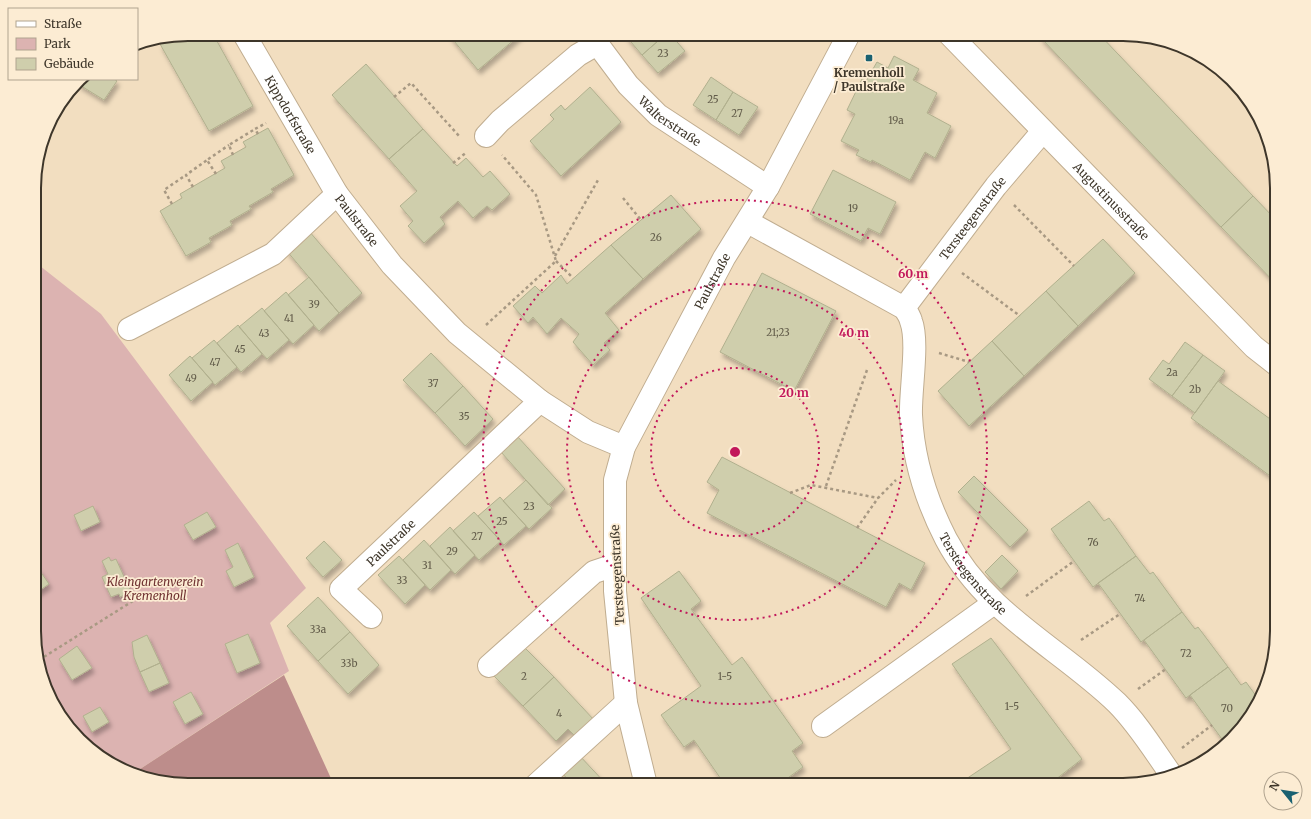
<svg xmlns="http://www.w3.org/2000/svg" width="1311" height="819" viewBox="0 0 1311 819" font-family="Merriweather,serif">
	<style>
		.green { fill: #dcb3b1 }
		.forest { fill: #bd8d8b }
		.building { fill: #cfceac; stroke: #b1b08e; filter: url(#shadow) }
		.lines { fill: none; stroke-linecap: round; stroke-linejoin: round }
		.minor-casing { stroke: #c0ad90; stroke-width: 24 }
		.path { stroke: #a89983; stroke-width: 2.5; stroke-dasharray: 3 3; stroke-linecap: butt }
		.minor { stroke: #fff; stroke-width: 22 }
		.ring { fill: none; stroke: #c2185b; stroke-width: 2; stroke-dasharray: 2 4 }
		.poi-dot { fill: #1a6171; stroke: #fcecd3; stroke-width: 1.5 }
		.labels { text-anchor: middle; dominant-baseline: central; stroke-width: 3.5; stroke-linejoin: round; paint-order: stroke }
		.number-label { font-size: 10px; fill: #625c4a }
		.poi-label { font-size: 12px; font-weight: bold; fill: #3e362a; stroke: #fcecd3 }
		.street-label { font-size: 12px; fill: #3e362a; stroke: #fcecd3 }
		.park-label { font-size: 12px; font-style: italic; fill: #713333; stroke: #fcecd3 }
		.rim { fill: none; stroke: #3e362a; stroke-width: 2 }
		.centre { fill: #c2185b; stroke: #fcecd3; stroke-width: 2 }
		.ring-label { font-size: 12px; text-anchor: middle; font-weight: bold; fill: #c2185b; stroke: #fcecd3; stroke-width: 3.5; stroke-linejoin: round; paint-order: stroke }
	</style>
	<defs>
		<filter id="shadow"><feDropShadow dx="2.5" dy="4.5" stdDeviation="2" flood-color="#0004"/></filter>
	</defs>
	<rect width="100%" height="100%" fill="#f2dec0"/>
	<path class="green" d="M35 262 101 314 306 588 270 623 289 671 134 773 103 759 60 716 35 651Z"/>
	<path class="forest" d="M284 675 334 785H188L148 780 134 773Z"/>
	<path class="building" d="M188 34H213L253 106 209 131 160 44 173 37Z
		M451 34H521L478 70 449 35Z
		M626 34H666L642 55 625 35Z
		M666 34H670L685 51 658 73 642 55Z
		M1043 34H1099L1253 196 1221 227 1040 37Z
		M894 56 919 69 913 80 937 93 927 113 951 126 935 158 925 152 910 180 872 160 871 162 856 155 859 150 841 141 855 114 847 110 862 79 866 81 877 62 888 68Z
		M366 64 423 129 389 159 332 95Z
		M711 77 733 92 716 120 693 105Z
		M81 79H114L117 81 104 100 78 84Z
		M590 87 621 122 561 176 530 141 554 119 550 115 561 105 565 110Z
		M733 92 758 107 739 135 716 120Z
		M268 128 294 175 271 189 273 192 249 206 251 209 230 221 232 225 209 238 211 242 186 256 160 211 182 198 180 194 225 168 221 161 246 147 243 142Z
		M423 129 457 166 466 158 483 177 490 171 510 194 492 210 487 206 473 218 458 201 440 217 445 224 424 243 408 226 413 221 400 206 417 191 389 159Z
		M833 170 896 202 880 234 868 228 861 241 810 214Z
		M671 195 701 229 643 279 611 245Z
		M1253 196 1277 221V285L1221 227Z
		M309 231 362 293 339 313 286 250Z
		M1103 239 1135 273 1078 326 1046 291Z
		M611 245 643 279 605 313 619 330 604 343 610 350 593 365 573 342 579 334 561 318 547 334 533 317 528 323 513 306 535 286 542 293 561 275 567 284Z
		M762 273 836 311 794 391 720 352Z
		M309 277 339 313 319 331 288 295Z
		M1046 291 1078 326 1024 376 992 341Z
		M286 292 314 325 293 344 264 311Z
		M262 308 289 340 267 359 239 327Z
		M238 325 262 354 241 372 217 343Z
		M214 340 237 367 215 385 192 358Z
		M992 341 1024 376 969 426 938 391Z
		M1185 342 1203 355 1172 396 1149 379 1163 360 1169 364Z
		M431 353 463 386 435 413 403 380Z
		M1203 355 1225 371 1195 413 1172 396Z
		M190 356 213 382 191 401 169 375Z
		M1218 381 1277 424V481L1191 418Z
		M463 386 493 419 465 446 435 413Z
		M518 437 565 489 548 505 501 452Z
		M722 457 925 563 911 590 899 583 886 607 707 513 719 490 707 482Z
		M974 476 1028 530 1010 547 958 492Z
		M526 480 552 508 529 529 503 501Z
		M500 497 526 526 504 545 478 516Z
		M1089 501 1104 521 1109 518 1136 556 1093 587 1051 529Z
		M93 506 100 522 81 531 74 515Z
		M207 512 216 527 193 540 184 525Z
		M474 512 501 541 479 560 453 531Z
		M450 527 475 555 455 574 430 546Z
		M424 540 451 570 430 590 403 560Z
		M324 541 342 560 323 577 306 558Z
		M238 543 254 577 234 587 226 571 233 567 225 550Z
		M1002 555 1018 571 1001 589 985 572Z
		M399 556 425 585 405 604 378 575Z
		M1136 556 1150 574 1153 572 1182 612 1141 642 1098 583Z
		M109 557 111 561 116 559 131 592 120 597 119 594 111 597 102 577 108 574 102 561Z
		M38 568 49 584 36 593 35 570Z
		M679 571 701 601 691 609 732 665 742 657 803 743 792 751 803 767 778 785H725L694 740 684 747 661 715 701 686 641 598Z
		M318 597 350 632 318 661 287 626Z
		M1182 612 1195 629 1198 627 1228 667 1186 698 1144 640Z
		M350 632 379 665 348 694 318 661Z
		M248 634 260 663 237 673 225 644Z
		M147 635 160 663 140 672 134 657 132 642Z
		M991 638 1082 759 1051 783 1048 782 1045 785H957L1011 749 952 664Z
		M77 646 92 668 72 680 59 659Z
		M524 647 554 677 523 706 494 676Z
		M160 663 169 683 149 692 140 672Z
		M1228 667 1241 685 1246 682 1259 700 1251 716 1224 742 1190 695Z
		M554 677 595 721 577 738 568 729 556 741 523 706Z
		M191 692 203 714 185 724 173 702Z
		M100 707 109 722 92 732 83 716Z
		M579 755 607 785H573L561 772Z"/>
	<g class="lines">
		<defs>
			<g id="minor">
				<path id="s1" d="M244 34 337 194 392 265 457 333 540 401 588 432 624 447"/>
				<path id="s2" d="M590 34 628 85 658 115 768 187"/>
				<path id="s3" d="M949 34 1254 347 1277 365"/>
				<path d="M486 136 500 121 578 55 597 44"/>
				<path id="s4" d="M748 222 904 308C907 312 910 317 911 321 919 342 910 391 911 415 913 458 927 502 946 539 986 615 1059 647 1117 703 1138 724 1153 749 1170 773"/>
				<path id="s5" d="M904 308 996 186 1043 131"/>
				<path d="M129 329 273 254 337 194"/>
				<path id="s6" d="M371 617 341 589 540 401"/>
				<path d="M489 666 594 572 615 565"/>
				<path d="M823 726 994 603"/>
				<path d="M536 785 626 703"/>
				<path id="s7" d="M646 785 626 703 615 591V480L624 447 724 258 768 187 849 34"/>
			</g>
		</defs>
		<use href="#minor" class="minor-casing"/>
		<path class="path" d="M394 97 411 83 460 137
			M258 134 255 129 266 123
			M233 155 229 145 255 129
			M453 163 467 152
			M216 174 207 160 229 145
			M193 187 186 175 207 160
			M623 198 641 220
			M172 204 164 190 186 175
			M1014 205 1074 266
			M555 256 598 180
			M556 261 573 278
			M962 273 1020 316
			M486 325 556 261 536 195 502 155
			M939 353 969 362
			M826 486 867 370
			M790 493 811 485 878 498
			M857 528 878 498 896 480
			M1026 596 1074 561
			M1081 640 1120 614
			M39 660 144 594
			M1138 689 1166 669
			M1182 748 1212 725"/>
		<use href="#minor" class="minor"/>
	</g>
	<g class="ring">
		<circle cx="735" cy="452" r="84"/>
		<circle cx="735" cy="452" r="168"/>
		<circle cx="735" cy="452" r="252"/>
	</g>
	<rect class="poi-dot" x="865" y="54" width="8" height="8" rx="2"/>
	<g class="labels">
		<g class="number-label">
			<text x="663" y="53">23</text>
			<text x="713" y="99">25</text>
			<text x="737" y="113">27</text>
			<text x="896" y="120">19a</text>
			<text x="853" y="208">19</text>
			<text x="656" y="237">26</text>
			<text x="314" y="304">39</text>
			<text x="289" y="318">41</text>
			<text x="778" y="332">21;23</text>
			<text x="264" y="333">43</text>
			<text x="240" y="349">45</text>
			<text x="215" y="362">47</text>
			<text x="1172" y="372">2a</text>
			<text x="191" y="378">49</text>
			<text x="433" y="383">37</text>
			<text x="1195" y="389">2b</text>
			<text x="464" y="416">35</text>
			<text x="529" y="506">23</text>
			<text x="502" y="521">25</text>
			<text x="477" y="536">27</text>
			<text x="1093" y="542">76</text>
			<text x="452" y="551">29</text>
			<text x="427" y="565">31</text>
			<text x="402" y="580">33</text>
			<text x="1140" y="598">74</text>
			<text x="318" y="629">33a</text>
			<text x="1186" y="653">72</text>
			<text x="349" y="663">33b</text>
			<text x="524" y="676">2</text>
			<text x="725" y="676">1-5</text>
			<text x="1012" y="706">1-5</text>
			<text x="1227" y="708">70</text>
			<text x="559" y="713">4</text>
		</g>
		<g class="poi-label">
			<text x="869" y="72">Kremenholl<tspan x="869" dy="14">/ Paulstraße</tspan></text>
		</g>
		<g class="street-label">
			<text stroke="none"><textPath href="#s1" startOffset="93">Kippdorfstraße</textPath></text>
			<text stroke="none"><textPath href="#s2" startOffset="119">Walterstraße</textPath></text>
			<text stroke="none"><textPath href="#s3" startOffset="233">Augustinusstraße</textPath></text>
			<text stroke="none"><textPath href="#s5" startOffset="113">Tersteegenstraße</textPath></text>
			<text stroke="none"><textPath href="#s1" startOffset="218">Paulstraße</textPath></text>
			<text stroke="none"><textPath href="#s7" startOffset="530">Paulstraße</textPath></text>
			<text stroke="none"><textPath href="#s6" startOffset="109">Paulstraße</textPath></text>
			<text stroke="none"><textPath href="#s4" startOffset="461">Tersteegenstraße</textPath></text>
			<text transform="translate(617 575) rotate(-93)">Tersteegenstraße</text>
		</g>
		<g class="park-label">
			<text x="155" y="581">Kleingartenverein<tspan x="155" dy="14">Kremenholl</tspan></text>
		</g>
	</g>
	<path d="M0 0H1311V819H0ZM188 41H1123A147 147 0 0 1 1270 188V631A147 147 0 0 1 1123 778H188A147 147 0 0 1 41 631V188A147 147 0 0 1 188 41Z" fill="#fcecd3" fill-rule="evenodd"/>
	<path class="rim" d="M188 41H1123A147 147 0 0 1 1270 188V631A147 147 0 0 1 1123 778H188A147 147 0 0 1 41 631V188A147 147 0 0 1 188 41Z"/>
	<circle cx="735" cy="452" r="6" class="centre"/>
	<g class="ring-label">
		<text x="913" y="278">60 m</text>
		<text x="854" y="337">40 m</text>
		<text x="794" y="397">20 m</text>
	</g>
	<rect x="8" y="8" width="130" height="72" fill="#fcecd3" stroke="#b0a38f"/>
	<rect x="16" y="21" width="20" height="6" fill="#ffffff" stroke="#b0a38f"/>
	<text x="44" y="28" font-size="12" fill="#3e362a">Straße</text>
	<rect x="16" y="38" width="20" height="12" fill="#dcb3b1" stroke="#b0a38f"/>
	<text x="44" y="48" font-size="12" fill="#3e362a">Park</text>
	<rect x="16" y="58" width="20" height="12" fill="#cfceac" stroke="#b0a38f"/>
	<text x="44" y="68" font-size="12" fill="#3e362a">Gebäude</text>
	<g transform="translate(1283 791) rotate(300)"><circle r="19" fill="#fcecd3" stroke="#b0a38f"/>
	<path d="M0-3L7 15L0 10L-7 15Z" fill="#1a6171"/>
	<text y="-6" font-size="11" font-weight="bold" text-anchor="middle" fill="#3e362a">N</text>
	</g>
</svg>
